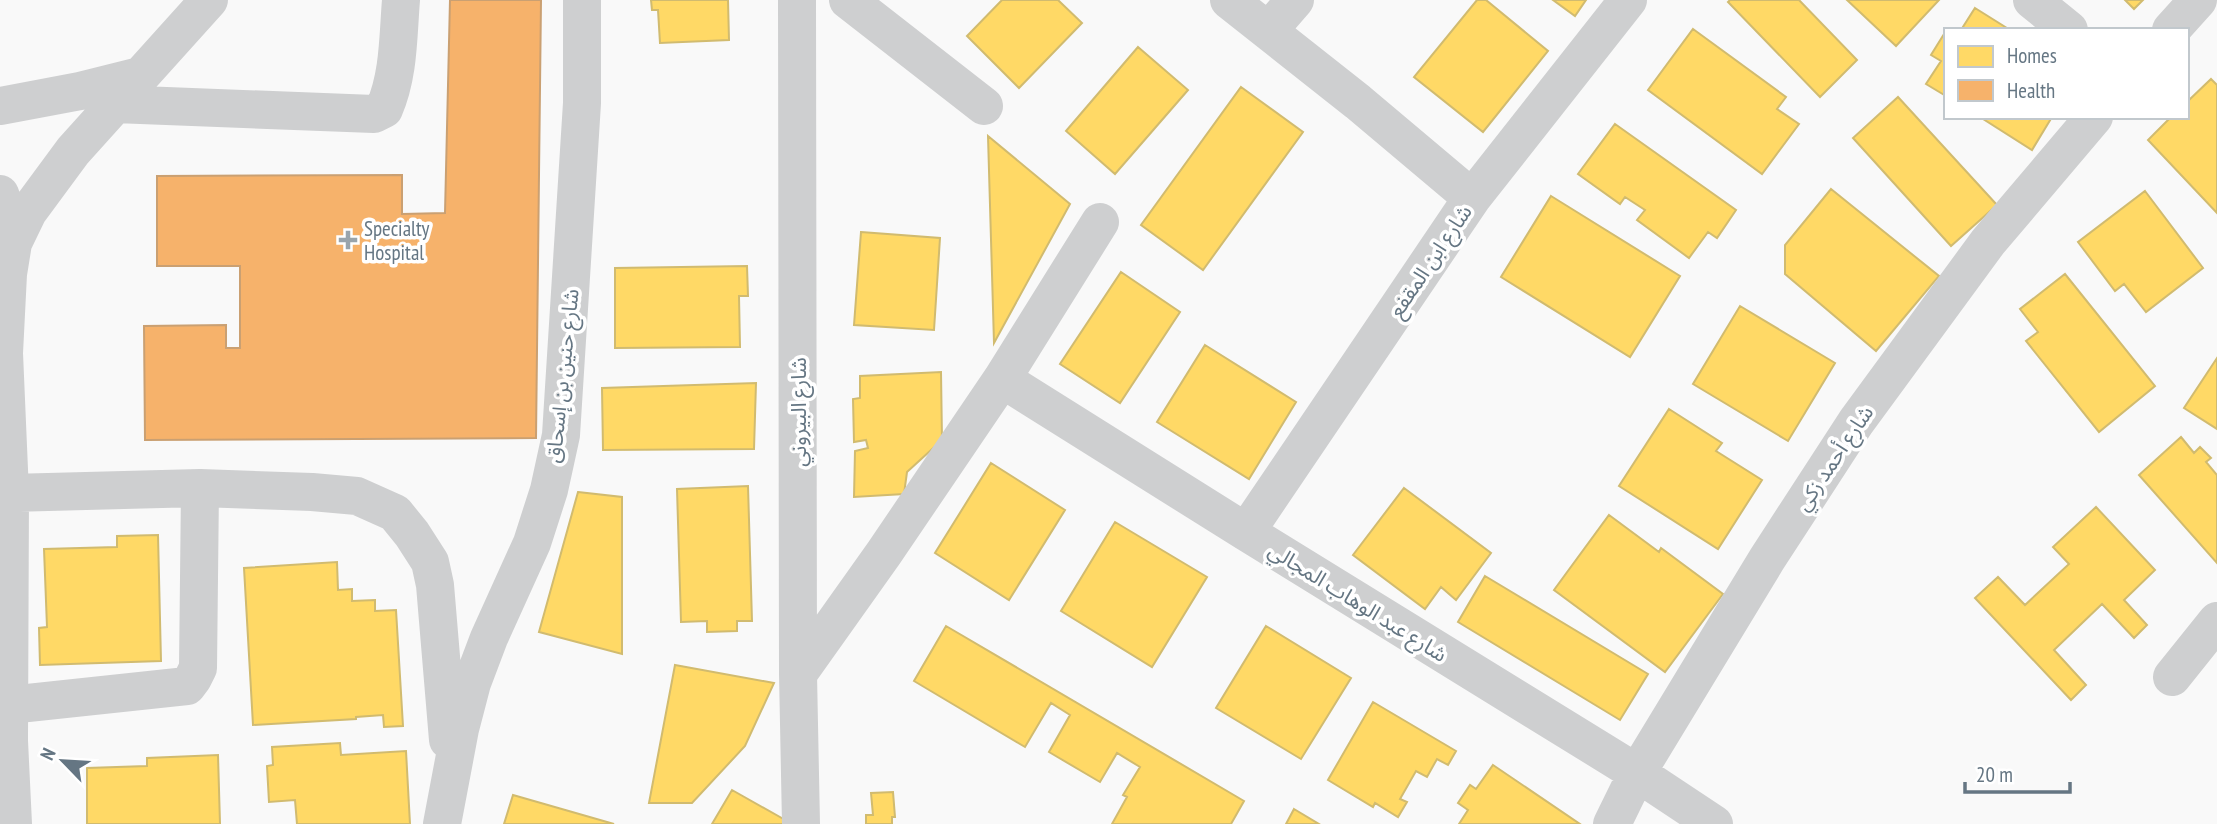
<svg xmlns="http://www.w3.org/2000/svg" width="2217" height="824" viewBox="0 0 2217 824" font-family="'PT Sans Narrow','Noto Sans Arabic',sans-serif">
	<style>
		.homes { fill: #ffd966; stroke: #d1bb6f; stroke-width: 2 }
		.health { fill: #f6b26b; stroke: #caa072; stroke-width: 2 }
		.lines { fill: none; stroke-linecap: round; stroke-linejoin: round }
		.minor { stroke: #cecfd0; stroke-width: 38 }
		.poi-dot { fill: #99a4ac; stroke: #fff; stroke-width: 2.5 }
		.labels { text-anchor: middle; dominant-baseline: central; stroke-width: 7; stroke-linejoin: round; paint-order: stroke }
		.poi-label { font-size: 21px; fill: #657683; stroke: #fff; text-anchor: start }
		.street-label { font-size: 21px; fill: #657683; stroke: #fff }
	</style>
	<rect width="100%" height="100%" fill="#f9f9f9"/>
	<path class="homes" d="M651 0H728L729 40 660 43 658 10H652Z
		M1002 0H1058L1082 23 1019 88 967 36Z
		M1477 0H1486L1548 51 1483 132 1414 77Z
		M1553 0H1586L1575 16Z
		M1730 0H1799L1857 60 1820 97 1728 2Z
		M1847 0H1939L1896 46Z
		M2125 0H2143L2134 9Z
		M1975 8 2010 30H1961Z
		M1693 29 1786 97 1777 109 1799 124 1762 174 1648 90Z
		M1944 34 1946 35V96L1926 84 1941 61 1931 55Z
		M1138 47 1188 90 1115 174 1066 131Z
		M2211 79 2217 85V213L2148 140 2171 117H2187V102Z
		M1241 87 1303 132 1203 270 1141 225Z
		M1898 97 1997 205 1951 246 1853 138Z
		M1980 117H2052L2032 150Z
		M1615 124 1736 210 1717 238 1708 232 1689 258 1637 220 1645 210 1625 197 1620 204 1578 174Z
		M988 136 1070 204 994 343Z
		M1831 189 1939 276 1876 351 1785 274V245Z
		M2145 191 2203 268 2146 312 2124 284 2115 291 2078 242Z
		M1551 196 1680 276 1630 357 1501 277Z
		M861 232 940 238 934 330 854 325Z
		M747 266 748 296H739L740 347 615 348V268Z
		M1121 272 1180 312 1120 403 1060 364Z
		M2065 274 2155 386 2099 432 2026 341 2038 332 2020 309Z
		M1740 306 1835 363 1788 441 1693 384Z
		M1205 345 1296 402 1249 479 1157 422Z
		M2217 358V429L2184 408Z
		M941 372 942 440 907 472 904 494 854 497 855 451 868 448 866 440 854 442 853 399 860 398V376Z
		M756 383 754 449 603 450 602 388Z
		M1669 409 1722 443 1716 451 1762 480 1718 549 1619 486Z
		M2181 437 2194 453 2200 447 2211 458 2206 462 2217 475V563L2139 475Z
		M991 463 1065 510 1009 600 935 553Z
		M748 486 752 621H737V631L707 632V621L681 622 677 489Z
		M1404 488 1491 553 1456 600 1441 587 1425 609 1353 555Z
		M578 492 622 497V654L539 632Z
		M2096 507 2155 570 2124 600 2147 625 2134 638 2102 604 2054 650 2086 685 2071 700 1975 598 1998 577 2025 605 2069 564 2053 547Z
		M1609 515 1659 552 1661 548 1723 594 1665 672 1554 590Z
		M1115 522 1207 577 1152 667 1061 611Z
		M158 535 161 661 40 665 39 628 47 627 44 549 117 547V536Z
		M337 562 338 590 352 589V601L375 600V611L396 610 403 726 384 727 383 715 356 717V719L253 725 244 568Z
		M1485 576 1648 674 1620 720 1458 622Z
		M946 626 1244 801 1231 824H1112L1127 797 1123 795 1140 767 1117 753 1100 782 1049 752 1070 715 1051 703 1025 747 914 681Z
		M1266 626 1351 678 1301 759 1216 708Z
		M675 665 774 683 745 746 692 803H649Z
		M1373 702 1456 751 1448 765 1437 759 1427 777 1416 771 1400 799 1407 802 1398 817 1375 803 1373 807 1328 780Z
		M340 743 341 755 406 751 410 824H297L295 800 269 802 267 766 273 765 272 747Z
		M218 755 220 824H87V768L147 766V758Z
		M1493 765 1580 824H1459L1468 810 1458 803 1470 785 1476 789Z
		M732 790 787 821 785 824H712Z
		M893 792 895 817H892V824H866V815H873L871 793Z
		M513 795 614 824H504Z
		M1294 809 1319 824H1286Z"/>
	<path class="health" d="M450 0H541L536 438 145 440 144 326 226 325V348H240V266H157V176L402 175V214L445 213Z"/>
	<g class="lines">
		<path class="minor" d="M797 0 798 674 801 824
			M848 0 984 106
			M1229 0 1358 102 1472 198
			M2032 0 2069 30
			M1269 30 1295 0
			M2171 30 2198 0
			M115 104 374 114 384 109C399 75 398 36 401 0
			M0 106 80 91 140 76
			M0 194 8 216 13 243
			M1002 379 1246 532 1637 773 1714 824
			M10 493 200 488 312 492 357 496 395 513 412 534 430 562 435 585 448 740
			M1246 532 1472 198 1628 0
			M798 674 884 553 1002 379 1100 222
			M2172 677 2217 621
			M9 705 187 686 193 678 198 668 200 488
			M13 824 9 741 10 493 4 353 8 274 13 243 28 212 73 151 209 0
			M442 824 460 729 472 683 489 638 532 543 549 490 561 435 582 103V0
			M1612 824 1637 773 1767 559 1856 422 1988 242 2094 117"/>
	</g>
	<path class="poi-dot" d="M344.5 229.5h7v7h7v7h-7v7h-7v-7h-7v-7h7z"/>
	<g class="labels">
		<g class="poi-label">
			<text x="364" y="228">Specialty<tspan x="364" dy="24">Hospital</tspan></text>
		</g>
		<g class="street-label">
			<text transform="translate(1430 261) rotate(-56)">شارع ابن المقفع</text>
			<text transform="translate(562 376) rotate(-84)">شارع حنين بن إسحاق</text>
			<text transform="translate(798 412) rotate(-90)">شارع البيروني</text>
			<text transform="translate(1834 458) rotate(-56)">شارع أحمد زكي</text>
			<text transform="translate(1358 602) rotate(32)">شارع عبد الوهاب المجالي</text>
		</g>
	</g>
	<rect x="1944" y="28" width="245" height="91" fill="#ffffff" stroke="#c1c8cd" stroke-width="2"/>
	<rect x="1958" y="46" width="35" height="21" fill="#ffd966" stroke="#c1c8cd" stroke-width="2"/>
	<text x="2007" y="63" font-size="21" fill="#657683">Homes</text>
	<rect x="1958" y="80" width="35" height="21" fill="#f6b26b" stroke="#c1c8cd" stroke-width="2"/>
	<text x="2007" y="98" font-size="21" fill="#657683">Health</text>
	<g transform="translate(63 761) rotate(295)" stroke="#ffffff" stroke-width="5" paint-order="stroke">
	<path d="M0-5L12 26L0 18L-12 26Z" fill="#657683"/>
	<text y="-10" font-size="19" font-weight="bold" text-anchor="middle" fill="#657683">N</text>
	</g>
	<path d="M1965 782v10h105v-10" fill="none" stroke="#657683" stroke-width="3.5"/>
	<text x="1976" y="782" font-size="21" fill="#657683" stroke="#ffffff" stroke-width="5" paint-order="stroke">20 m</text>
</svg>
